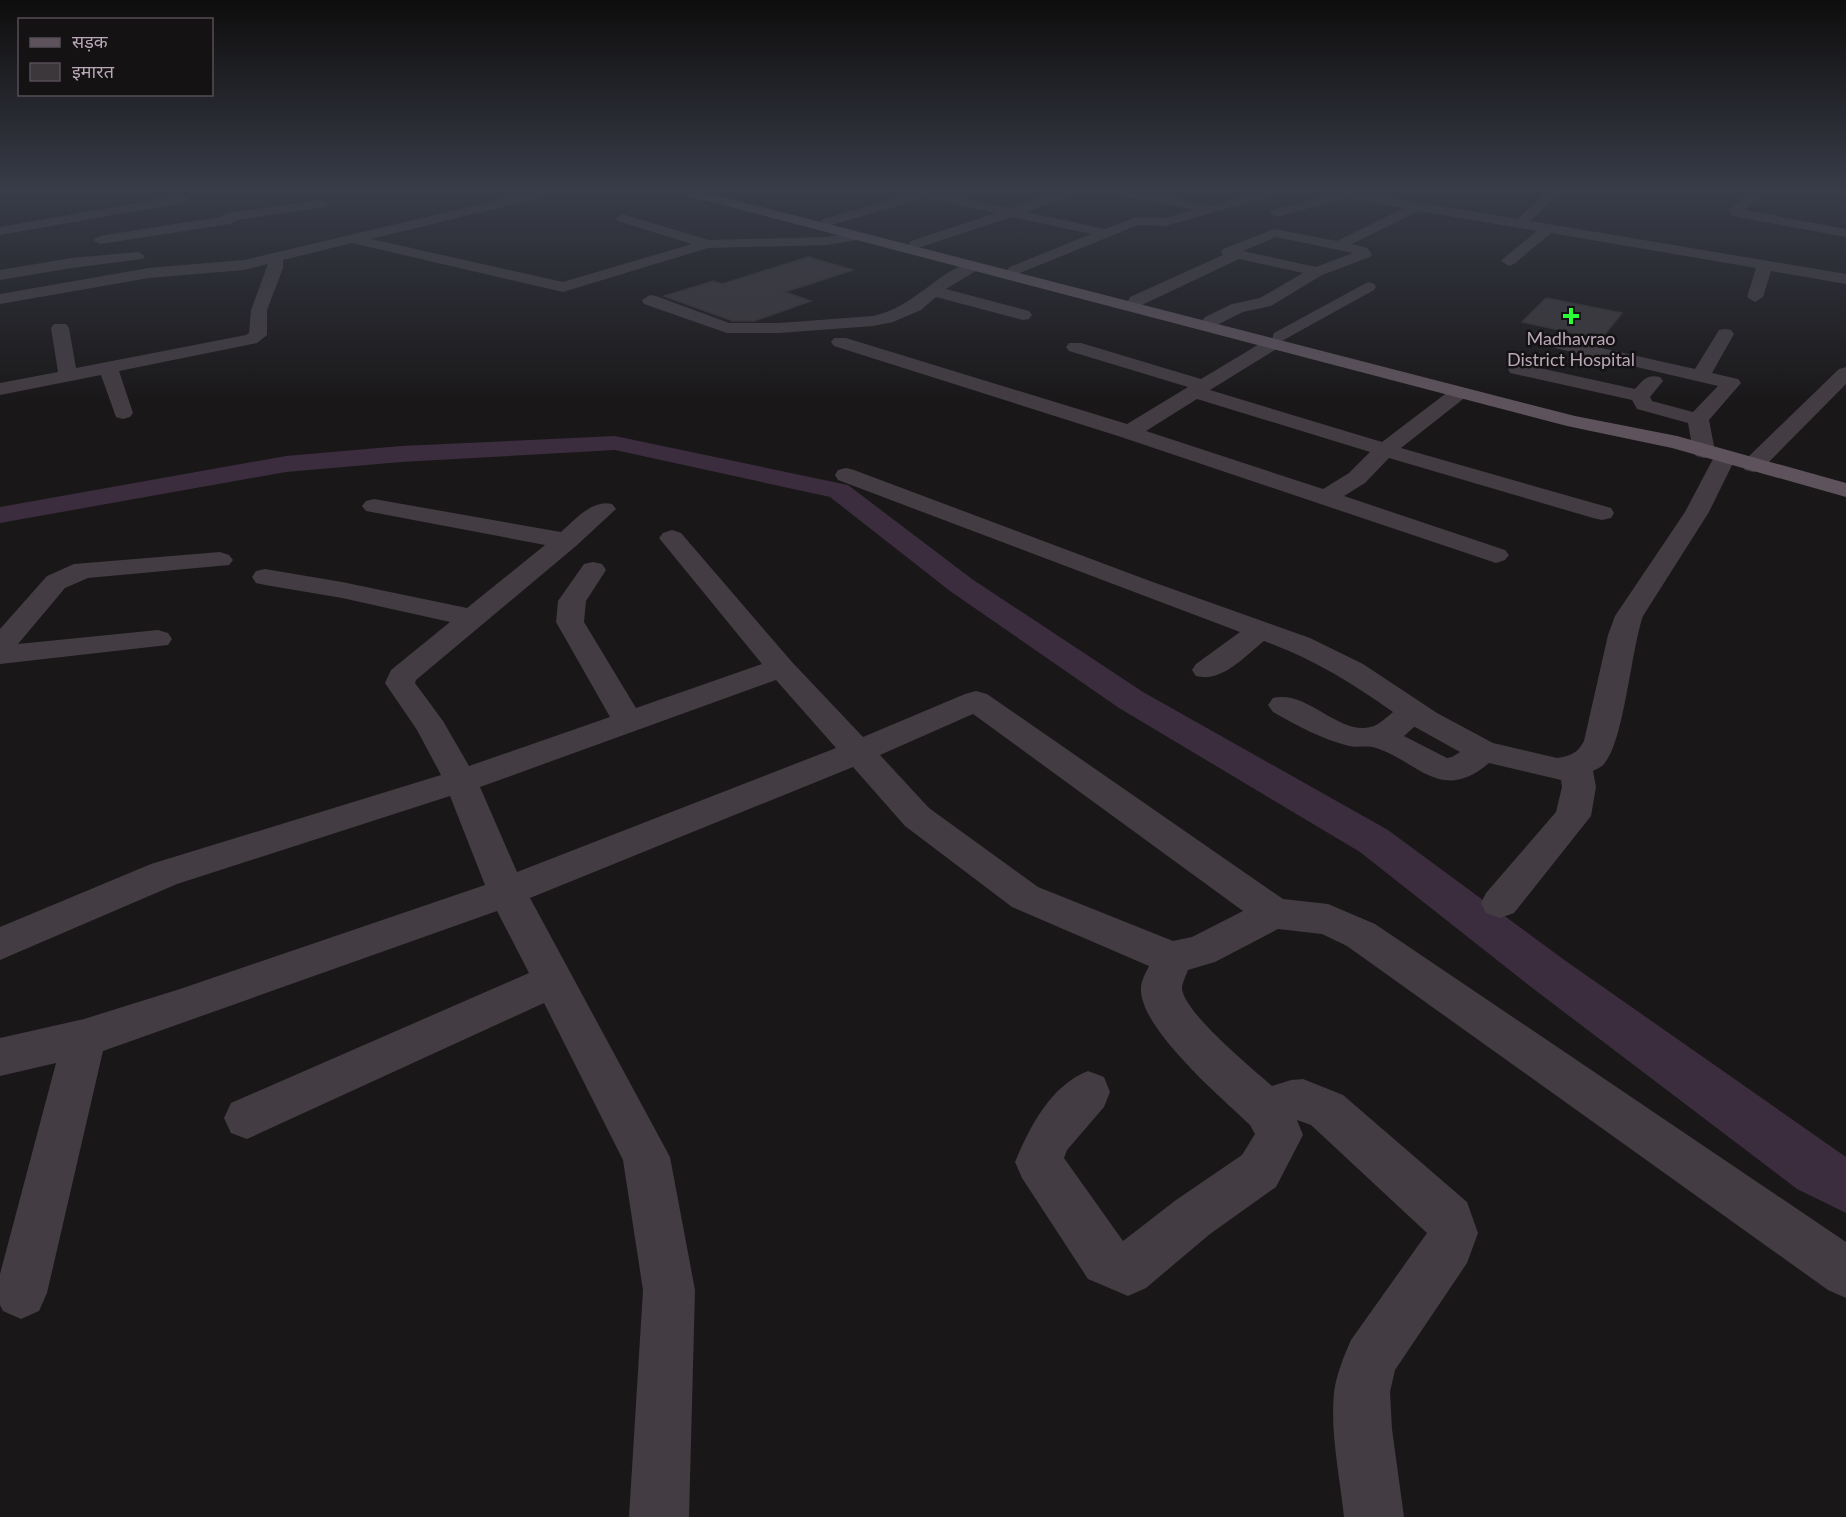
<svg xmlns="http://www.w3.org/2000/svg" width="1846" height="1517" viewBox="0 0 1846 1517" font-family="Lato,'Noto Sans Devanagari',sans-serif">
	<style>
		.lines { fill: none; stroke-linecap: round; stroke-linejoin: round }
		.canal { fill: #3b2c3e; fill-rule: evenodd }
		.building { fill: #3b373a; stroke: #353133; stroke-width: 1.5 }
		.minor { fill: #433c42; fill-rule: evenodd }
		.major { fill: #5e535c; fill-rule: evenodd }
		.poi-dot { fill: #29ff36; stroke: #141213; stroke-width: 2 }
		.labels { text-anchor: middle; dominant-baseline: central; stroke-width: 5; stroke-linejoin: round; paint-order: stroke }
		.far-poi-label { font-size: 18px; fill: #baa8b8; stroke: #141213 }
	</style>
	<rect width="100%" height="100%" fill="#191718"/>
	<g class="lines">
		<path class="canal" d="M615 436 848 485 972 579 1143 692 1388 830 1563 959 1846 1157V1213L1797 1189 1531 987 1360 852 1119 708 950 591 830 497 615 450 401 462 286 472 0 523V507L286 456 401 446Z"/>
	</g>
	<path class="building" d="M808 257 853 270 785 292 811 301 754 321H733L664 296 713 281 722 284Z
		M1546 298 1622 313 1601 339 1522 322Z"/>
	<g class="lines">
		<path class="minor" d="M536 191H559L557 194 371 239 563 282 692 244 618 221 616 218 623 214 708 240 827 237 857 232 864 236 862 239 827 245 708 248 563 292 352 243 283 260V268L267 310V335L257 343 119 371 133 413 130 417 123 419 116 417 101 375 0 395V383L58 372 51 328 54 324H66L69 328 76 368 246 335 249 333 251 310 268 264 244 270 149 278 0 304V294L149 268 244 260Z
			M922 191H942L941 193 1010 208 1063 191H1082L1026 212 1105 229 1136 217 1165 218 1194 210 1117 195 1111 191H1137L1212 206 1261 191H1281L1279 194 1165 226 1138 225 1015 275 1010 273 1007 270 1010 267 1091 234 1012 217 921 247H911L909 244 911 241 996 213 926 198 828 226 821 222 823 219Z
			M1320 191H1349L1517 219 1549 191H1563L1530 221 1846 274V284L1771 271 1763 297 1755 302 1747 297 1756 268 1551 233 1514 264 1509 266 1501 261 1504 258 1537 231 1419 211 1352 244 1367 248 1372 254 1370 257 1322 275 1271 306 1243 312 1217 325H1205L1202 321 1205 317 1232 304 1260 298 1303 273 1239 259 1142 305H1130L1128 301 1130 297 1223 255 1221 252 1223 249 1274 229 1337 241 1404 208 1348 198 1277 217 1270 213 1272 210 1330 195ZM1276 237 1353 253 1316 267 1243 251Z
			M1751 191H1765L1745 210 1846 229V237L1732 216 1729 211 1731 208Z
			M1836 191H1846V196L1838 194Z
			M183 195 189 199 188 202 0 235V227Z
			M322 200 329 204 327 207 237 220 230 224 100 244 93 240 100 236 220 217 227 213Z
			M138 252 145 256 143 259 72 268 0 280V270L72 258Z
			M974 261 982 266 979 269 946 289 1029 311 1032 315 1029 319 1023 320 936 297 921 310 893 322 873 326 779 333H727L644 304 642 300 650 295 656 296 729 323H779L873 316C915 307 937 271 974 261Z
			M1368 282 1374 284 1376 287 1374 290 1280 342 1278 348 1210 390 1382 442 1453 388H1467L1470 392 1467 396 1401 448 1611 508 1614 513 1611 518 1602 520 1593 518 1389 458 1365 483 1344 496 1505 550 1509 555 1505 560 1496 563 1121 437 834 346 831 342 834 338H846L1127 424 1188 387 1069 351 1066 347 1069 343H1081L1201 379 1266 340 1272 339 1274 333ZM1197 399 1370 452 1349 473 1323 489 1146 431Z
			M1725 329 1731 330 1734 334 1712 373 1738 379 1741 383 1709 420 1715 451 1712 456 1704 458 1696 456 1693 451 1688 423 1637 409 1632 400 1510 373 1508 369 1510 365 1517 363 1635 389C1643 380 1647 374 1660 377L1663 381 1650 397 1652 401 1693 412 1718 386 1555 348 1552 344 1555 340 1561 339 1695 369 1719 330Z
			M1846 367V384L1761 470 1753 472 1745 470 1742 465 1745 460 1839 369Z
			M1725 450 1733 452 1736 457 1709 512 1643 616C1631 650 1624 742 1604 764 1602 767 1596 769 1593 771L1596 787 1591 816 1514 913 1500 918 1486 913 1481 903 1486 893 1556 812 1562 787 1561 780 1489 763C1441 804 1419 762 1376 748 1368 745 1357 748 1349 746 1321 739 1298 726 1273 712L1268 705 1273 698C1308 689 1340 738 1374 726 1381 723 1387 717 1393 712 1352 683 1312 658 1264 641 1245 656 1222 683 1196 676L1192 670 1196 664 1240 632 838 480 835 475 838 470 846 468 854 470 1150 581 1310 638 1363 664 1437 713 1493 743 1557 758C1570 756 1578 753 1584 741L1608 635 1615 616 1685 512 1714 457 1717 452ZM1414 727H1415L1460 752 1452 757 1447 758 1404 736Z
			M374 499 561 532C575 520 592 499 612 504L616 509 576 546 416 680 415 683 443 721 469 766 610 717 556 622 558 601 584 564 593 562 602 564 606 570 586 601 584 622 636 708 762 664 659 538 663 533 672 530 681 533 792 662 863 737 965 694 976 691 987 694 1283 899 1328 904 1375 924 1846 1242V1298L1828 1290 1347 946 1322 934 1278 929 1215 962 1188 970C1186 976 1182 983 1182 988 1183 1012 1253 1069 1272 1086L1291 1080 1303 1079 1343 1095 1467 1202 1478 1233 1467 1263 1395 1370 1390 1392 1392 1429 1404 1517H1344C1340 1477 1330 1433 1334 1393 1336 1375 1344 1356 1351 1340L1427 1233 1311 1125 1297 1120 1303 1135 1276 1187 1210 1234 1146 1288 1128 1296 1088 1279 1022 1178 1015 1162C1030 1127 1050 1086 1088 1071L1104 1077 1110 1092 1104 1107 1067 1150 1064 1158 1123 1241 1176 1200 1242 1155 1255 1134 1250 1125C1222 1098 1139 1028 1141 988 1141 981 1146 972 1149 966L1012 907 905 826 853 767 530 898 670 1157 695 1290 689 1517H629L643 1290 623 1160 544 1003 247 1139 231 1133 224 1118 231 1103 529 973 497 911 103 1051 47 1293 39 1311 21 1319 3 1311 0 1305V1274L56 1063 0 1076V1038L84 1019 180 989 485 885 450 796 177 884 0 960V927L151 864 441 775 417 730 385 683 391 670 450 622 342 598 265 585 256 583 252 577 256 571 265 569 342 582 467 608 545 545 366 511 362 506 366 501ZM776 680 836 748 517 872 480 787ZM973 714 1243 911 1192 937 1173 941 1038 887 929 808 880 755Z
			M220 552 229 555 233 560 229 565 88 578 65 588 18 644 158 630 168 633 172 639 168 645 0 664V629L47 576 74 564Z"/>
		<path class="major" d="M679 191H700L1575 416 1677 436 1846 483V497L1672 448 1567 426 681 194Z"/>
	</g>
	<linearGradient id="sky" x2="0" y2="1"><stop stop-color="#0e0d0d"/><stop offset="0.47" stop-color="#383c48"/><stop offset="1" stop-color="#383c48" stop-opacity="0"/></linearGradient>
	<rect width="1846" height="404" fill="url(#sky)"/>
	<path class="poi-dot" d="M1568 307h6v6h6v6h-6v6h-6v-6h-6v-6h6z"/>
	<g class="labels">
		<g class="far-poi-label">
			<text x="1571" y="338">Madhavrao<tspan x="1571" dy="21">District Hospital</tspan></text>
		</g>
	</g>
	<rect x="18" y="18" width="195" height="78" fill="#141213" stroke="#564e55" stroke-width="1.5"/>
	<rect x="30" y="38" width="30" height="9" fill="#5e535c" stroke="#564e55" stroke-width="1.5"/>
	<text x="72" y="48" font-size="18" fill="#baa8b8">सड़क</text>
	<rect x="30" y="63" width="30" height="18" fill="#3b373a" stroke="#564e55" stroke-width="1.5"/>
	<text x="72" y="78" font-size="18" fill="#baa8b8">इमारत</text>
</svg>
